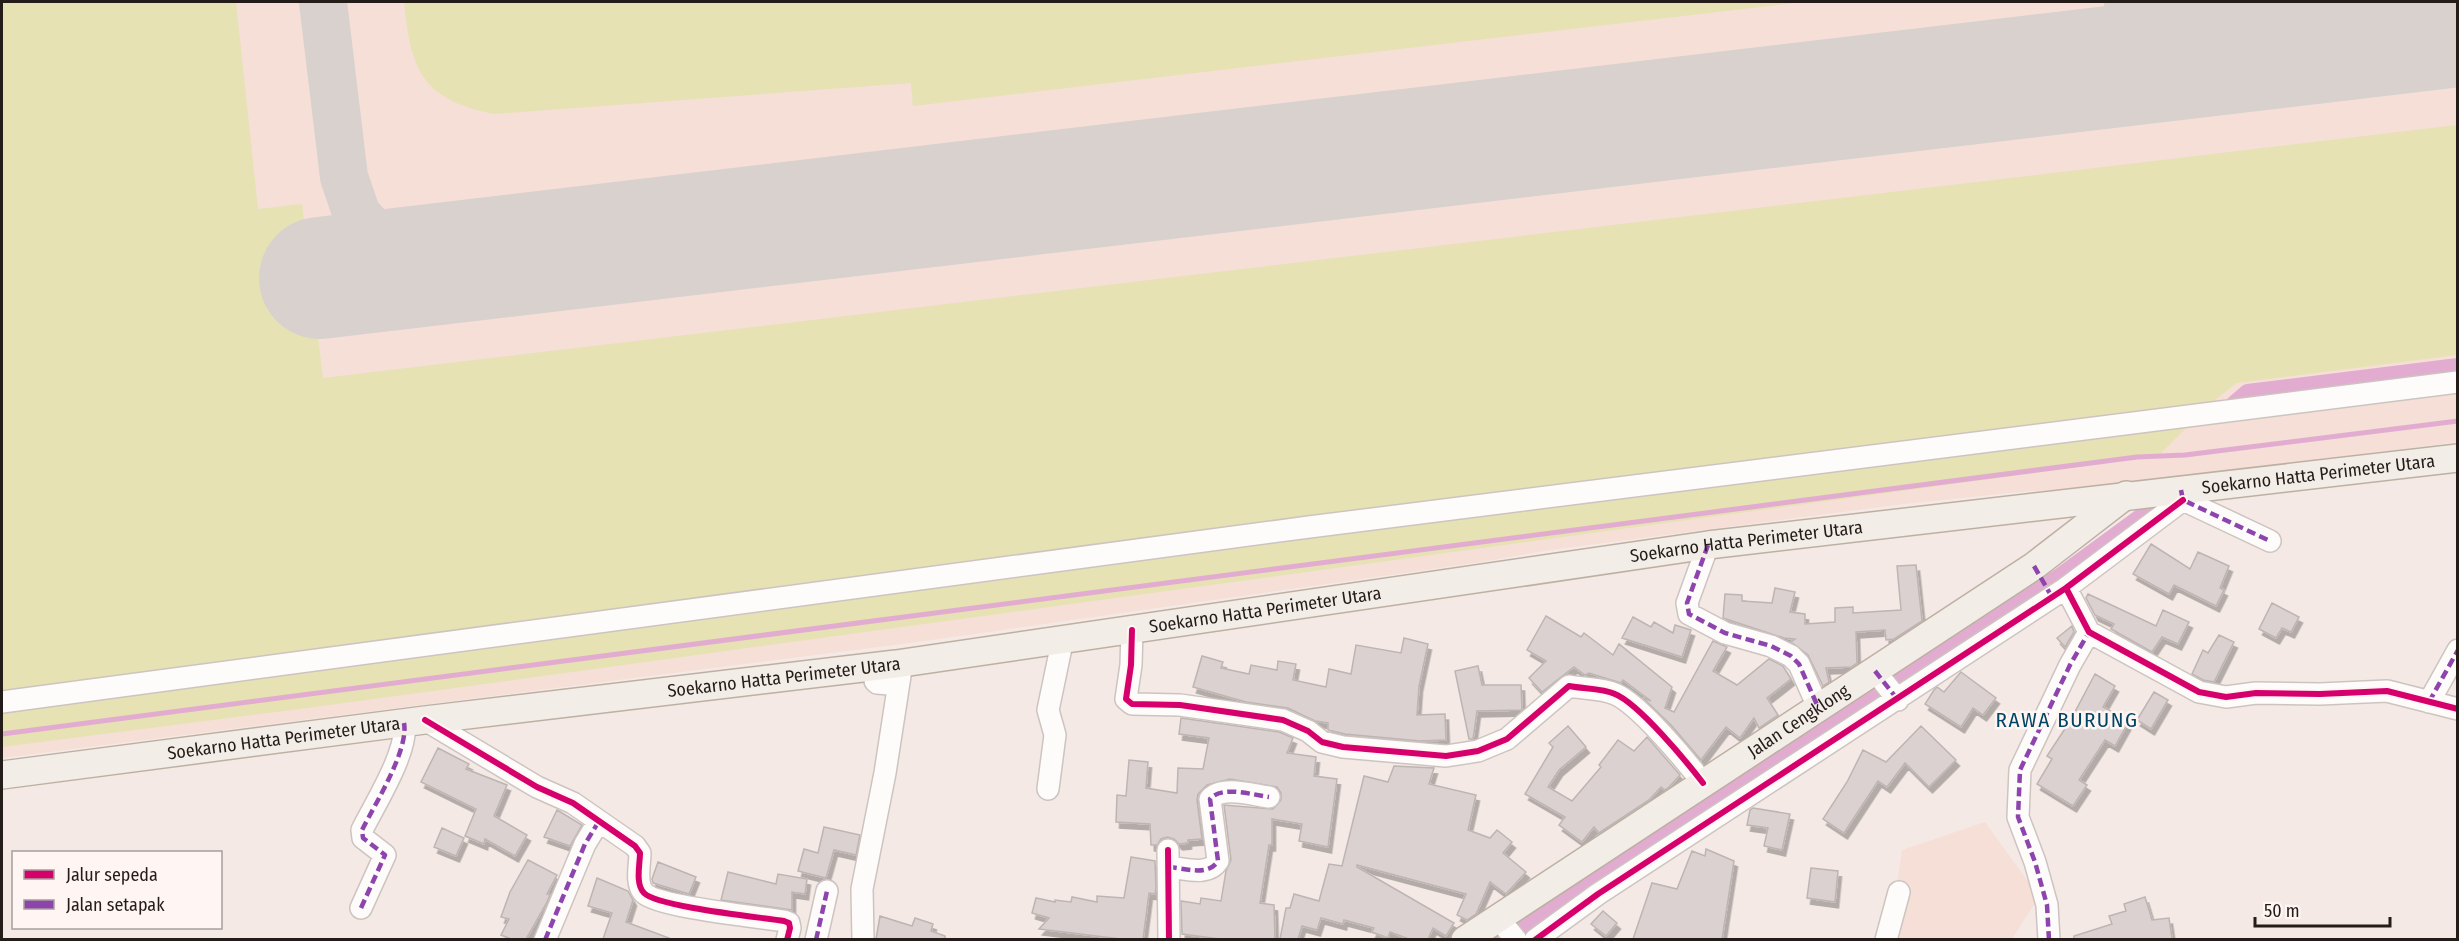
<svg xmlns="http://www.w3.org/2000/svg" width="2459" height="941" viewBox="0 0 2459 941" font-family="'Fira Sans Condensed',sans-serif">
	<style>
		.built { fill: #f5dfd7 }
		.green { fill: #e6e2b4 }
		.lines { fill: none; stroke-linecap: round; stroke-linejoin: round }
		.stream { stroke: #e2acd1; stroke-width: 5 }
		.canal { stroke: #e2acd1; stroke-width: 20 }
		.taxiway { stroke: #d8d1ce; stroke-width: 48 }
		.runway { stroke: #d8d1ce; stroke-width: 122 }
		.building { fill: #dbd1d0; stroke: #beb5b3; stroke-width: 1.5; filter: url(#shadow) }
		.minor-casing { stroke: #cdc4c0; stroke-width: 24 }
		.major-casing { stroke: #bdb0a3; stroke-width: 30 }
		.minor { stroke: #fdfcfb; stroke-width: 21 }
		.major { stroke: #f3ede7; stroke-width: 27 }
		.quiet { stroke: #8e44ad; stroke-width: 4.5; stroke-dasharray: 9 4.5; stroke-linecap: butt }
		.cycleway-casing { stroke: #fff6f3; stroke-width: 10 }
		.cycleway { stroke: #d6006c; stroke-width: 6 }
		.labels { text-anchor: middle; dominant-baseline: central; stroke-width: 5; stroke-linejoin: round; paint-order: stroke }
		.street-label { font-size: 18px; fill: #231c19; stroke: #fff6f3 }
		.quarter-label { font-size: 21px; letter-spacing: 1.5px; fill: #004564; stroke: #fff6f3 }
	</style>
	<defs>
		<filter id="shadow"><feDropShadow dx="3.5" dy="6" stdDeviation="0" flood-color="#0004"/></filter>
	</defs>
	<rect width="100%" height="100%" fill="#f4e9e4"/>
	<path class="built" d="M2 2H2457V442L2127 485 2020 492 1904 504 1550 550 1481 562 910 643 2 758Z
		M1985 822 2039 897 2012 939 1889 940 1902 850Z"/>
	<path class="green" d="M2 2H236L258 209 302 204 323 378 2457 125V355L2236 383 2209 405 2158 456 300 709 2 747Z
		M404 2H1803L913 106 911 83 494 114C421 99 411 70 404 2Z"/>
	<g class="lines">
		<path class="stream" d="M2 734 2137 457 2185 455 2458 421"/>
		<path class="canal" d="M2233 407 2248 394 2458 368
			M1502 940 2060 578 2146 515"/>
		<path class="taxiway" d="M323 2 344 177 357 215 380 240 394 249 414 257 437 259 484 258
			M2128 2C2203 17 2280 27 2356 29 2390 29 2424 26 2458 25"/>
		<path class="runway" d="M320 278 2458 26"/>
	</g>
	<path class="building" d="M2151 544 2190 569 2198 552 2229 566 2220 588 2224 590 2216 606 2174 585 2169 594 2133 574Z
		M1916 565 1922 621 1894 639 1886 640 1885 630 1856 632 1857 663 1851 667 1826 668 1829 682 1823 686 1808 655 1791 642 1795 639 1784 638 1723 618 1725 594 1742 595V601L1772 603 1775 588 1795 592 1790 612 1805 614V624L1835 622V608L1853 607V613L1901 610 1897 566Z
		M2088 594 2156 626 2163 610 2189 622 2178 644 2162 637 2152 652 2111 629 2114 624 2095 615 2086 598Z
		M2272 603 2299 617 2291 632 2282 628 2276 638 2259 629Z
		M1546 616 1581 637 1584 633 1613 655 1619 644 1672 687 1665 708 1674 712 1713 641 1727 647 1713 671 1737 685 1769 659 1783 666 1791 679 1767 698 1778 715 1759 728 1754 718 1740 738 1726 727 1701 760 1671 725 1643 698 1651 701 1623 680 1621 683 1589 673 1585 675 1574 667 1542 692 1529 678 1546 661 1527 650Z
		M1633 617 1651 627 1654 622 1673 633 1675 625 1691 630 1682 657 1622 638Z
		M2072 626 2074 632 2065 647 2057 638Z
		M2219 635 2234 642 2214 682 2203 680 2192 674 2203 650 2208 653Z
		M1404 638 1428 644 1419 686 1417 715 1445 714 1446 740 1420 741 1345 734 1328 730V723L1315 721 1288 708 1246 702 1193 687 1202 656 1223 662 1221 668 1249 674 1251 665 1277 670 1278 661 1296 664 1293 680 1326 687 1329 669 1351 674 1356 645 1401 653Z
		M1478 666 1482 685H1521L1522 710 1477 711 1473 739H1469L1455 671Z
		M1961 672 1996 698 1983 715 1973 708 1961 727 1925 704 1934 690 1937 687 1944 692Z
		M2095 674 2115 686 2103 707 2129 721 2115 746 2105 740 2079 780 2087 785 2073 806 2037 784 2052 759 2047 756 2070 721Z
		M2154 692 2168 700 2151 729 2137 720Z
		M1181 718 1279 732 1293 738 1287 753 1316 757 1314 776 1337 779 1328 847 1299 841 1302 824 1272 819V845H1269L1260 903 1274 905 1275 939H1220L1182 934 1181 901 1200 904 1201 898 1221 901 1226 871 1231 860 1224 805 1273 809 1281 800V793L1277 787 1230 779 1207 785 1198 794 1197 800 1202 839 1188 840V843L1179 844 1174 839 1167 837 1161 839 1157 845H1151L1150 824 1116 822 1117 795 1126 796 1129 760 1148 762 1146 788 1177 793 1178 768 1203 769 1209 738 1179 734Z
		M1568 726 1586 747 1559 770 1548 787 1572 801 1601 767 1599 765 1618 740 1634 751 1647 737 1680 775 1669 787 1665 790 1661 787 1649 800 1599 833 1594 827 1582 842 1559 825 1565 817 1525 794 1553 747 1549 743Z
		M1921 726 1956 760 1929 787 1905 763 1887 787 1878 781 1844 833 1823 819 1847 782 1863 750 1886 762Z
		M438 748 469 764 466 769 507 785 494 816 527 835 515 856 485 839 484 844 465 836 476 809 421 782Z
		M1394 766 1434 768 1429 784 1476 795 1468 830 1490 838 1497 830 1512 842 1503 853 1526 872 1506 894 1490 882 1476 914 1467 920 1457 915 1466 894 1357 865V867L1454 923 1446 936 1433 928 1428 939H1409L1390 932 1388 938 1372 932 1374 928 1344 920 1343 924 1321 918 1317 930 1302 926 1298 939H1280L1286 908H1290L1294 894 1319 901 1329 864 1342 866 1364 776 1388 782Z
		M1753 808 1790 814 1782 850 1764 846 1768 828 1747 825 1750 810Z
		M557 810 582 825 570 846 544 837Z
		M824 827 860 835 856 855 834 850 826 878 798 871 804 849 818 853Z
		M442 828 464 838 456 856 434 847Z
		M1706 849 1734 861 1722 939H1633L1652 883 1677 889 1692 851 1705 856Z
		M1131 857 1155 861 1156 888 1155 894 1149 893 1143 939H1121L1039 929 1049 918 1032 913 1036 898 1055 902V900L1071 902 1072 897 1097 902V896L1124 898Z
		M528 860 557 875 547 894 550 895 547 902 526 939H511L501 935 509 919 501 917 510 892Z
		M658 862 696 877 689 894 653 883 652 879Z
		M1811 868 1838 871 1835 902 1807 898Z
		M728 872 776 884 778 874 807 879 805 894 792 892V910L721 900Z
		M597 878 628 891 633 900 626 922 669 938 668 939H603L612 913 588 906Z
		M2145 897 2152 920 2169 918 2172 939H2074V936L2112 924 2109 916 2126 911 2124 904Z
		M1603 911 1617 923 1606 936 1591 924Z
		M880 916 912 926 915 918 933 924 931 931 945 936V939H876Z"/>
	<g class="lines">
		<defs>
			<path id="minor" d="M2181 490 2183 500 2270 541
				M1708 545 1687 603 1689 614 1725 633 1771 646 1791 656 1799 664 1818 707
				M2066 588 2089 632 2199 692 2226 697 2256 693 2320 694 2387 691 2458 709
				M1132 630 1131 665 1126 699 1132 704 1180 705 1283 720 1308 731 1322 742 1343 747 1446 756 1478 751 1507 739 1569 686C1584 689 1602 688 1615 694 1639 704 1686 761 1703 783
				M876 666 875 681 877 683 889 684 893 679 896 664
				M1875 671 1898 700
				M2 702 1309 527 2458 382
				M2429 702 2458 650
				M425 720 537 787 573 803 635 846 640 853C640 864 635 884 644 893 658 907 759 917 784 921L789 923 790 928 787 940
				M1048 789 1055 735 1048 710 1063 638
				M1168 850 1169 940
				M1168 867C1184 868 1208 877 1218 861L1210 799C1222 785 1253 795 1269 797
				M361 908 385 855 363 838 362 830C375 804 409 750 404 723
				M1498 918 1516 940
				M545 940 585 844 599 821
				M816 940 827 891
				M863 940 862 889 885 773 902 663
				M1535 940 1598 894 2066 588 2183 500
				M1886 940 1899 892
				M2049 940 2047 905 2035 862 2018 817 2020 770 2070 665 2089 632"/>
			<g id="major">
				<path id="s1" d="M2 775 425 720 896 664 1708 545 2458 458"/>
				<path id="s2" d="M1465 940 2034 566 2126 495"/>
			</g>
		</defs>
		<use href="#minor" class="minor-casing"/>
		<use href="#major" class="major-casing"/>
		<use href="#minor" class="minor"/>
		<use href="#major" class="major"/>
		<path class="quiet" d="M2181 490 2183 500 2270 541
			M1708 545 1687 603 1689 614 1725 633 1771 646 1791 656 1799 664 1818 707
			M2034 566 2052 597
			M1875 671 1898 700
			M2429 702 2458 650
			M1168 867C1184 868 1208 877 1218 861L1210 799C1222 785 1253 795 1269 797
			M361 908 385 855 363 838 362 830C375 804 409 750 404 723
			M545 940 585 844 599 821
			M816 940 827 891
			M2049 940 2047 905 2035 862 2018 817 2020 770 2070 665 2089 632"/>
		<defs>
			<path id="cycleway" d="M2066 588 2089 632 2199 692 2226 697 2256 693 2320 694 2387 691 2458 709
				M1132 630 1131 665 1126 699 1132 704 1180 705 1283 720 1308 731 1322 742 1343 747 1446 756 1478 751 1507 739 1569 686C1584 689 1602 688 1615 694 1639 704 1686 761 1703 783
				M425 720 537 787 573 803 635 846 640 853C640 864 635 884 644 893 658 907 759 917 784 921L789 923 790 928 787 940
				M1168 850 1169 940
				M1535 940 1598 894 2066 588 2183 500"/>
		</defs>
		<use href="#cycleway" class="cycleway-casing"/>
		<use href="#cycleway" class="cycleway"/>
	</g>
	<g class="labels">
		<g class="street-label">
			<text stroke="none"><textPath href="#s1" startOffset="2336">Soekarno Hatta Perimeter Utara</textPath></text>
			<text stroke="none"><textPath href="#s1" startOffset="1760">Soekarno Hatta Perimeter Utara</textPath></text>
			<text stroke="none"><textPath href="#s1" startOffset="1274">Soekarno Hatta Perimeter Utara</textPath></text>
			<text stroke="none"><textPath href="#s1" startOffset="788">Soekarno Hatta Perimeter Utara</textPath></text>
			<text stroke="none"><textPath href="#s2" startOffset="399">Jalan Cengklong</textPath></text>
			<text stroke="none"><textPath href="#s1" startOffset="284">Soekarno Hatta Perimeter Utara</textPath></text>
		</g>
		<g class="quarter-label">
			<text x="2067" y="720">RAWA BURUNG</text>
		</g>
	</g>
	<rect width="2459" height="941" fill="none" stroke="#231c19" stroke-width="6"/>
	<rect x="12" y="851" width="210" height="78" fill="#fff6f3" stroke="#a79f9c" stroke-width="1.5"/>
	<rect x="24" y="870" width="30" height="9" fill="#d6006c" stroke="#a79f9c" stroke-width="1.5"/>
	<text x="66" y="881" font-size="18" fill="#231c19">Jalur sepeda</text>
	<rect x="24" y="900" width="30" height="9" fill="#8e44ad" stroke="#a79f9c" stroke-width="1.5"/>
	<text x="66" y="911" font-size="18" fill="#231c19">Jalan setapak</text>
	<path d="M2255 917v9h135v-9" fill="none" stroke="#231c19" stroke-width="3"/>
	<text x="2264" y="917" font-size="18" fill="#231c19" stroke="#fff6f3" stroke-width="4.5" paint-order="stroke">50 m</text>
</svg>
